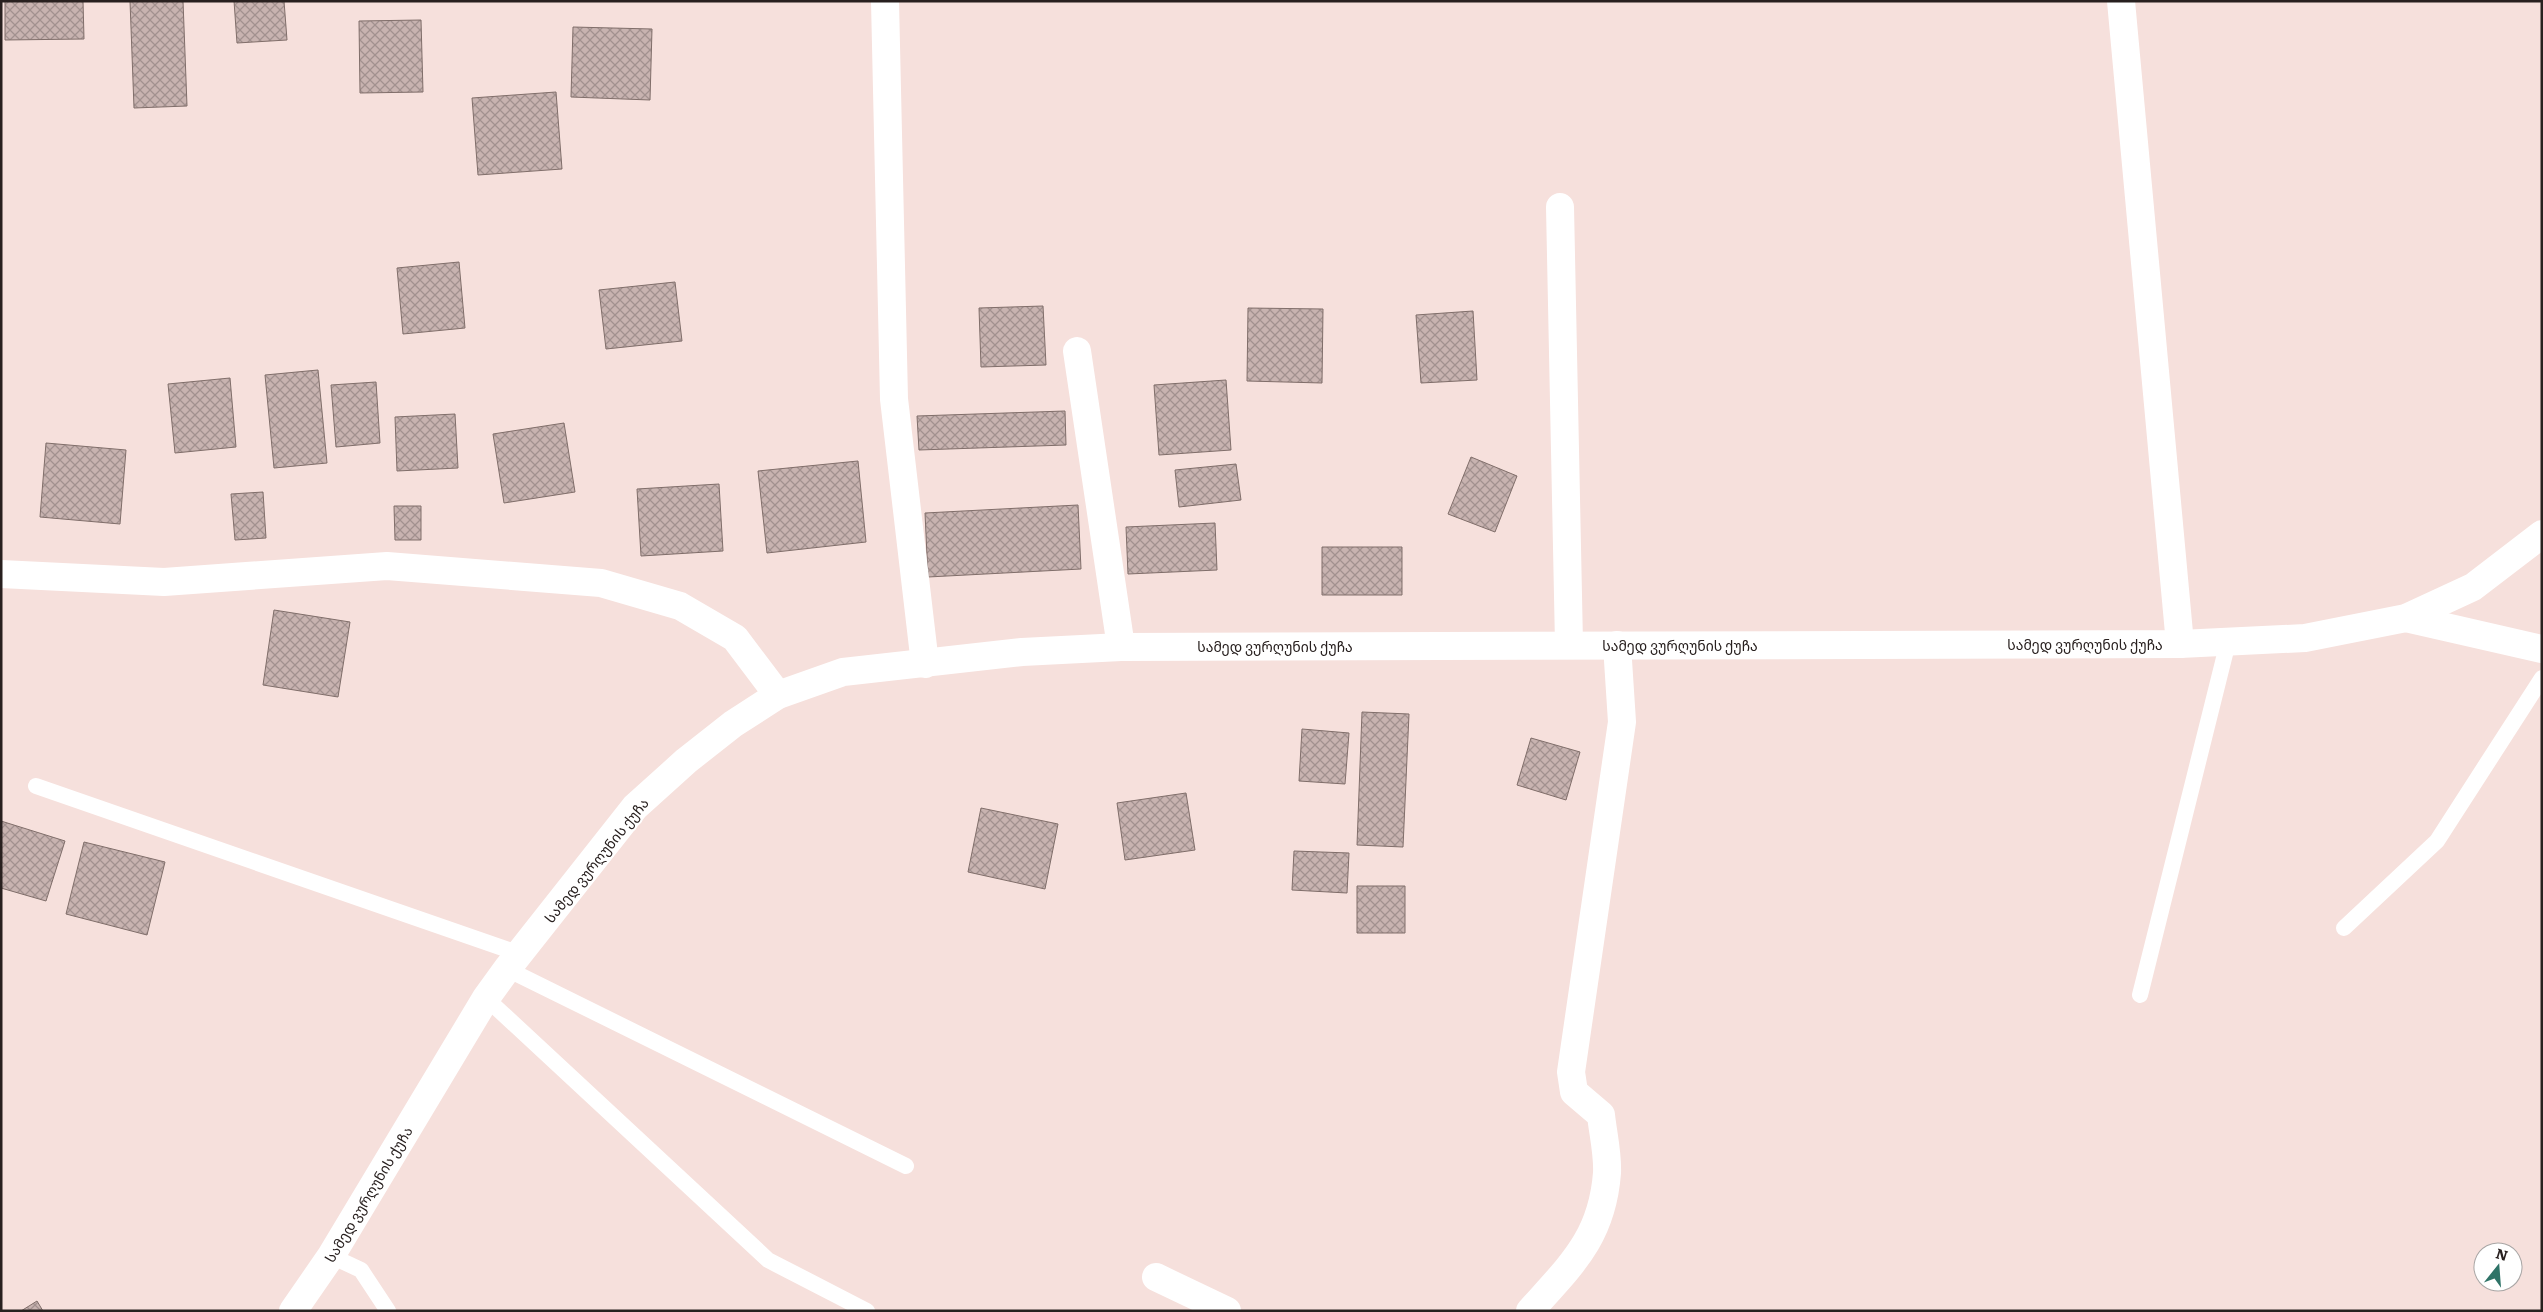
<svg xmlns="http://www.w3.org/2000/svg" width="2543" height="1312" viewBox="0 0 2543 1312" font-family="Literata,'Noto Sans Georgian',serif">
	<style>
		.building { fill: url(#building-cross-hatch); stroke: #806e6a }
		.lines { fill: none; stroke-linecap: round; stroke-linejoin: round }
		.service { stroke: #fff; stroke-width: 16 }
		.minor { stroke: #fff; stroke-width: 28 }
		.secondary { stroke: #fff; stroke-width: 28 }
		.labels { text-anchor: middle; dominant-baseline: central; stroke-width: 4; stroke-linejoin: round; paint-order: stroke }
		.street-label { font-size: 14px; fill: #28201f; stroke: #fff }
	</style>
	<defs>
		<pattern id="building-cross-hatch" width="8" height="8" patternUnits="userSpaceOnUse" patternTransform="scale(1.25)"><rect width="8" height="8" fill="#c8b3b0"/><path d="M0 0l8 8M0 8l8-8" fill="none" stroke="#a2918f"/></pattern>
	</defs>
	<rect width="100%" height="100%" fill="#f6e0dc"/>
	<path class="building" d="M5 1H83L84 39 5 40Z
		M130 1H183L187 106 134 108Z
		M234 1H284L287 40 237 43Z
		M421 20 423 92 360 93 359 21Z
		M573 27 652 29 650 100 571 97Z
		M556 92 562 169 478 175 472 98Z
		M459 262 465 328 403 334 397 268Z
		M675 282 682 341 606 349 599 290Z
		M1043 306 1046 365 981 367 979 308Z
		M1248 308 1323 309 1322 383 1247 381Z
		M1473 311 1477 380 1421 383 1416 315Z
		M318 370 327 463 274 468 265 375Z
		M230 378 236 447 175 453 168 384Z
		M1226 380 1231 450 1159 455 1154 385Z
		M376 382 380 443 336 447 331 385Z
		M1065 411 1066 445 919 450 917 416Z
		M455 414 458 468 397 471 395 417Z
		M564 423 575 492 504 503 493 434Z
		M46 443 126 450 120 524 40 517Z
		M1471 457 1517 476 1495 532 1448 514Z
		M858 461 866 542 767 553 758 471Z
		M1236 464 1241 500 1179 507 1175 470Z
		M719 484 723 551 641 556 637 489Z
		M263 492 266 538 235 540 231 494Z
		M1078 505 1081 569 928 577 925 513Z
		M394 506H421V540H395Z
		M1215 523 1217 570 1128 574 1126 527Z
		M1322 547H1402V595H1322Z
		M274 610 350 622 338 697 263 685Z
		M1362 712 1409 714 1403 847 1357 845Z
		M1302 729 1349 733 1345 784 1299 781Z
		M1531 738 1580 752 1566 800 1517 785Z
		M1186 793 1195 850 1125 860 1117 803Z
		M981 808 1058 824 1045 889 968 872Z
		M1 821 65 841 46 901 1 888Z
		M84 842 165 862 147 935 66 914Z
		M1294 851 1349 853 1347 893 1292 890Z
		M1357 886H1405V933H1357Z
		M37 1301 43 1311H21Z"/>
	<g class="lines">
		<path class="service" d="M36 786 520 954
			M2344 928 2437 841 2542 678
			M507 969 906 1166
			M2140 995 2228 642
			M486 998 768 1260 867 1311
			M331 1256 361 1270 388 1311"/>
		<path class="minor" d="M885 1 894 399 925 664
			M2121 1 2180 644
			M1560 207 1569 644
			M1077 351 1121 647
			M1 574 164 582 387 566 601 583 680 606 735 638 778 695
			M2406 618 2542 649
			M1156 1277 1227 1311
			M1530 1311C1571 1265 1602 1238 1607 1173 1608 1154 1603 1134 1601 1115L1574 1092 1571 1072 1622 722 1617 645"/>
		<path class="secondary" d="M293 1311 331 1256 486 998 507 969 635 807 686 761 733 724 778 695 843 672 1022 652 1121 647 2180 644 2305 638 2406 618 2473 587 2542 534"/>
	</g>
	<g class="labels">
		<g class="street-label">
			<text x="2085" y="644">სამედ ვურღუნის ქუჩა</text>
			<text x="1680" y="645">სამედ ვურღუნის ქუჩა</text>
			<text x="1275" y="646">სამედ ვურღუნის ქუჩა</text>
			<text transform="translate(596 860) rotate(-51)">სამედ ვურღუნის ქუჩა</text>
			<text transform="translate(368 1194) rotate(-59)">სამედ ვურღუნის ქუჩა</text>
		</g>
	</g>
	<rect width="2543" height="1312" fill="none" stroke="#28201f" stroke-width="5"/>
	<g transform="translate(2498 1267) rotate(17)"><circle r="24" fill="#ffffff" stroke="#a9a6a5"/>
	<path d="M0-4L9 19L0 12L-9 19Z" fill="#2e7367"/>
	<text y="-8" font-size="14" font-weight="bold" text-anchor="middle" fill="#28201f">N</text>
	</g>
</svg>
